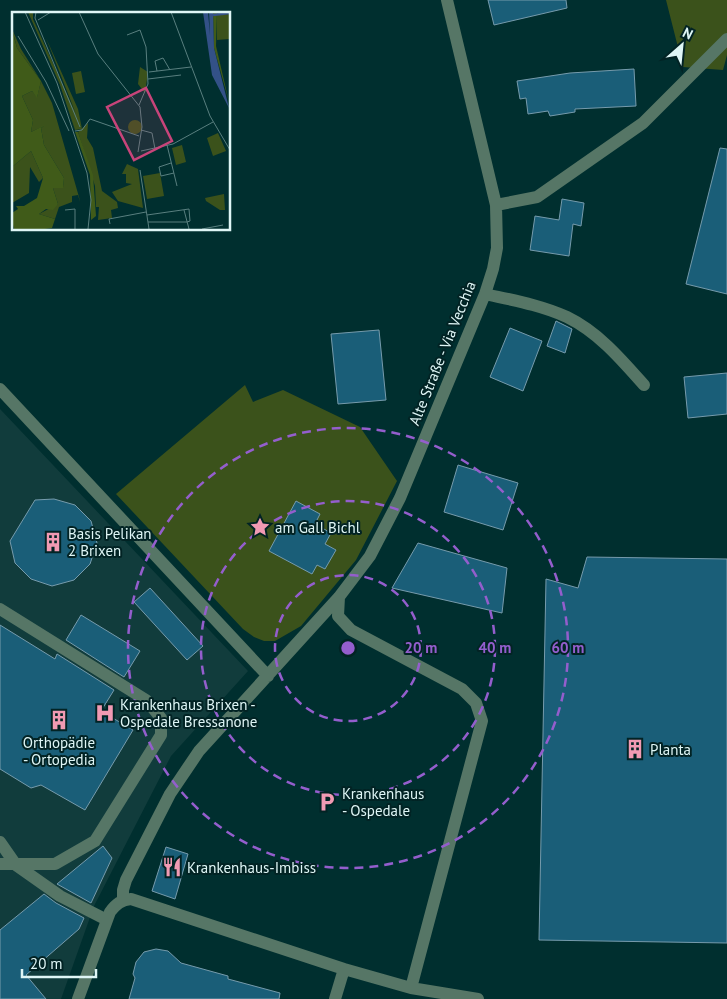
<svg xmlns="http://www.w3.org/2000/svg" width="727" height="999" viewBox="0 0 727 999" font-family="'PT Sans',sans-serif">
	<style>
		.built { fill: #113c3c }
		.green { fill: #3b521b }
		.building { fill: #1a5e78; stroke: #769bac }
		.lines { fill: none; stroke-linecap: round; stroke-linejoin: round }
		.minor { stroke: #567666; stroke-width: 12 }
		.ring { fill: none; stroke: #945ecd; stroke-width: 2.5; stroke-dasharray: 9 6 }
		.labels { text-anchor: middle; dominant-baseline: central; stroke-width: 4; stroke-linejoin: round; paint-order: stroke }
		.street-label { font-size: 15px; fill: #dff6f6; stroke: #022324 }
		.poi-label { font-size: 15px; fill: #dff6f6; stroke: #022324; text-anchor: start }
		.inset-river { fill: none; stroke: #335187; stroke-width: 2.5 }
		.inset-road { fill: none; stroke: #597f7f; stroke-width: 1 }
		.view { fill: #c8447a; fill-opacity: 0.15; stroke: #c8447a; stroke-width: 2.5 }
		.inset-edge { fill: none; stroke: #dff6f6; stroke-width: 2.5 }
		.centre { fill: #945ecd; stroke: #022324; stroke-width: 2.5 }
		.ring-label { font-size: 15px; text-anchor: middle; font-weight: bold; fill: #945ecd; stroke: #022324; stroke-width: 4; stroke-linejoin: round; paint-order: stroke }
	</style>
	<rect width="100%" height="100%" fill="#002f2f"/>
	<path class="built" d="M0 409 248 671 171 756 94 906 61 999H0Z"/>
	<path class="green" d="M666 0H727V55L723 70 683 67Z
		M245 385 253 402 283 390 360 427 397 481 356 560 301 626 275 641H264L254 637 243 629 116 494Z"/>
	<path class="building" d="M488 0H566L567 8 494 25Z
		M634 69 636 106 575 109V112L550 116 548 111 528 114 526 98 520 99 517 81 570 73Z
		M720 148 727 149V294L686 284Z
		M562 199 584 203 581 226 573 224 569 256 530 250 535 216 559 220Z
		M556 321 572 329 565 353 547 346Z
		M510 328 542 341 523 391 490 377Z
		M379 330 386 400 338 404 331 334Z
		M727 373V414L688 418 684 377Z
		M458 465 518 483 503 530 444 512Z
		M54 499 75 505 91 521 97 543 90 564 74 580 52 586 31 579 15 563 10 541 35 500Z
		M296 501 320 514 315 524 331 533 325 544 336 550 325 569 317 565 312 574 269 551Z
		M418 543 507 568 502 613 392 588Z
		M587 557 727 559V943L539 940 546 579 578 588Z
		M150 588 203 646 187 660 134 602Z
		M81 615 140 651 124 677 66 640Z
		M0 625 55 659 57 654 114 690 101 711 133 730 85 810 41 785 31 788 0 769Z
		M103 846 112 858 91 903 57 884Z
		M166 847 188 854 175 899 152 891Z
		M44 894 56 903 84 918 79 929 26 975 46 999H0V930Z
		M156 949 168 951 181 963 228 976V979L280 993 279 999H129L135 978 133 974 136 962 144 952Z"/>
	<g class="lines">
		<path class="minor" d="M496 205 537 197 643 123 727 39
			M485 294C512 300 541 305 567 317 598 332 621 359 644 385
			M0 389 268 676
			M339 597 338 616 351 630 462 689 476 703 482 721 411 988
			M0 609 146 700 161 718V735L95 841 55 864H0
			M0 842 16 865 60 896 107 920
			M123 900V890L126 880 170 794 199 751 339 597 370 556 400 498 485 294 493 269 497 248 496 205 447 0
			M78 999 110 912C116 904 121 900 131 899L344 969 411 988 478 999
			M335 999 344 969"/>
	</g>
	<g class="ring">
		<circle cx="348" cy="648" r="73"/>
		<circle cx="348" cy="648" r="147"/>
		<circle cx="348" cy="648" r="220"/>
	</g>
	<defs>
		<symbol id="sight-bare" viewBox="-9 -9 18 18"><path d="M0-6L1.8-2.2L6-1.7L2.9 1.2L3.7 5.4L0 3.3L-3.7 5.4L-2.9 1.2L-6-1.7L-1.8-2.2Z" fill="#f19ab3" stroke="#022324" stroke-width="2.5" paint-order="stroke"/></symbol>
		<symbol id="building-bare" viewBox="-9 -9 18 18"><path d="M-4-6H4V6H1V3H-1V6H-4ZM-2.5-4.3h1.7v1.8h-1.7ZM.8-4.3h1.7v1.8H.8ZM-2.5-1h1.7V.8h-1.7ZM.8-1h1.7V.8H.8Z" fill="#f19ab3" stroke="#022324" stroke-width="2.5" paint-order="stroke"/></symbol>
		<symbol id="hospital-bare" viewBox="-9 -9 18 18"><path d="M-5-5h3v3.5h4V-5h3V5h-3V1.5h-4V5h-3Z" fill="#f19ab3" stroke="#022324" stroke-width="2.5" paint-order="stroke"/></symbol>
		<symbol id="parking-bare" viewBox="-9 -9 18 18"><path d="M-3.5-5.5H1a3.5 3.5 0 0 1 0 7H-1V5.5H-3.5ZM-1-3.4V-.6H.8a1.4 1.4 0 0 0 0-2.8Z" fill="#f19ab3" stroke="#022324" stroke-width="2.5" paint-order="stroke"/></symbol>
		<symbol id="restaurant-bare" viewBox="-9 -9 18 18"><path d="M-5-6h1v4h1v-4h1v4h1v-4h1v5L-1.5 .5V6h-2V.5L-5-1ZM5-6V6H3V1.5H1.5Q1.5-4 5-6Z" fill="#f19ab3" stroke="#022324" stroke-width="2.5" paint-order="stroke"/></symbol>
	</defs>
	<g fill-rule="evenodd">
		<use href="#sight-bare" x="246" y="513" width="28" height="28"/>
		<use href="#building-bare" x="39" y="528" width="28" height="28"/>
		<use href="#hospital-bare" x="91" y="699" width="28" height="28"/>
		<use href="#building-bare" x="45" y="706" width="28" height="28"/>
		<use href="#building-bare" x="621" y="735" width="28" height="28"/>
		<use href="#parking-bare" x="313" y="788" width="28" height="28"/>
		<use href="#restaurant-bare" x="158" y="853" width="28" height="28"/>
	</g>
	<g class="labels">
		<g class="street-label">
			<text transform="translate(442 353) rotate(-68)">Alte Straße - Via Vecchia</text>
		</g>
		<g class="poi-label">
			<text x="275" y="527">am Gall Bichl</text>
			<text x="68" y="533">Basis Pelikan<tspan x="68" dy="17">2 Brixen</tspan></text>
			<text x="120" y="704">Krankenhaus Brixen -<tspan x="120" dy="17">Ospedale Bressanone</tspan></text>
			<text x="59" y="742" text-anchor="middle">Orthopädie<tspan x="59" dy="17">- Ortopedia</tspan></text>
			<text x="650" y="749">Planta</text>
			<text x="342" y="793">Krankenhaus<tspan x="342" dy="17">- Ospedale</tspan></text>
			<text x="187" y="867">Krankenhaus-Imbiss</text>
		</g>
	</g>
	<g transform="translate(12 12)">
		<rect width="218" height="218" fill="#002f2f"/>
		<path d="M16 0H21V7L64 102 34 26 66 97 70 117 63 118 48 73ZM217 2V27L205 28V3ZM0 17 9 37 29 69 40 91 67 185 68 190 66 183 60 184V190L47 195 43 207 27 202 46 192 41 176 51 175 52 166 32 133 29 116 32 114 19 120 21 108 10 84 20 79 25 85 29 69 5 36ZM128 55 136 60 133 81 126 72ZM69 59 73 80 64 82 60 61ZM116 115a7 7 0 1 1 14 0a7 7 0 1 1-14 0ZM76 111 75 126 81 136 90 179 105 190 106 196 99 198 100 206 86 208 87 195H84L83 174 66 120ZM206 121 214 139 201 144 195 126ZM170 133 174 150 164 153 160 136ZM19 139 31 166 27 170 18 155 17 181 0 191V155ZM115 152 126 157 131 196 106 189 100 180 120 172 114 171V162H110ZM148 161 152 184 135 187 131 164ZM212 182 213 198H208L194 189 193 186Z" fill="#3b521b"/>
		<path d="M201 0H205L204 34 217 90 202 36ZM0 18 5 36 29 69 25 86 20 79 10 84 21 108 19 120 33 113 29 116 32 133 52 166 51 176H41L46 192 41 198 34 197 27 202 43 207 40 216 33 217H2L0 208V201L6 197 4 194H12L25 186 31 166 19 139 0 155ZM63 120H66L81 163 84 204 79 208 78 163Z" fill="#405b19"/>
		<path d="M191 0H196L198 23 197 0H201L202 36 217 96 200 63Z" fill="#335187"/>
		<path class="inset-river" d="M201 3 218 1"/>
		<path class="inset-road" d="M13 0 45 71 75 161 79 188 76 217M24 0 23 6 68 115M67 0 86 42 128 95 130 115 126 140M159 0 198 104 218 138M26 8 39 0M115 23 128 18 134 35 136 72 127 93M6 24 34 70 57 119M145 59 143 49 151 46 158 58M137 60 179 55M136 67 169 63M129 118 140 121 143 137M63 119 70 118 78 107 127 124M155 133 165 174M129 139 161 132 201 110M159 151 147 155 149 164 162 161M128 158 137 217M53 198 63 197V217M172 198 177 217M135 203 177 197 178 209 175 210M136 210H175M98 212 97 207 134 200M190 217 211 213"/>
		<path class="view" d="M134 76 160 129 122 148 95 95Z"/>
		<rect width="218" height="218" class="inset-edge"/>
	</g>
	<circle cx="348" cy="648" r="8" class="centre"/>
	<g class="ring-label">
		<text x="421" y="653">20 m</text>
		<text x="495" y="653">40 m</text>
		<text x="568" y="653">60 m</text>
	</g>
	<g transform="translate(682 45) rotate(27)" stroke="#022324" stroke-width="4" paint-order="stroke">
	<path d="M0-4L9 19L0 12L-9 19Z" fill="#dff6f6"/>
	<text y="-8" font-size="14" font-weight="bold" text-anchor="middle" fill="#dff6f6">N</text>
	</g>
	<path d="M22 969v8h74v-8" fill="none" stroke="#dff6f6" stroke-width="2.5"/>
	<text x="30" y="969" font-size="15" fill="#dff6f6" stroke="#022324" stroke-width="4" paint-order="stroke">20 m</text>
</svg>
